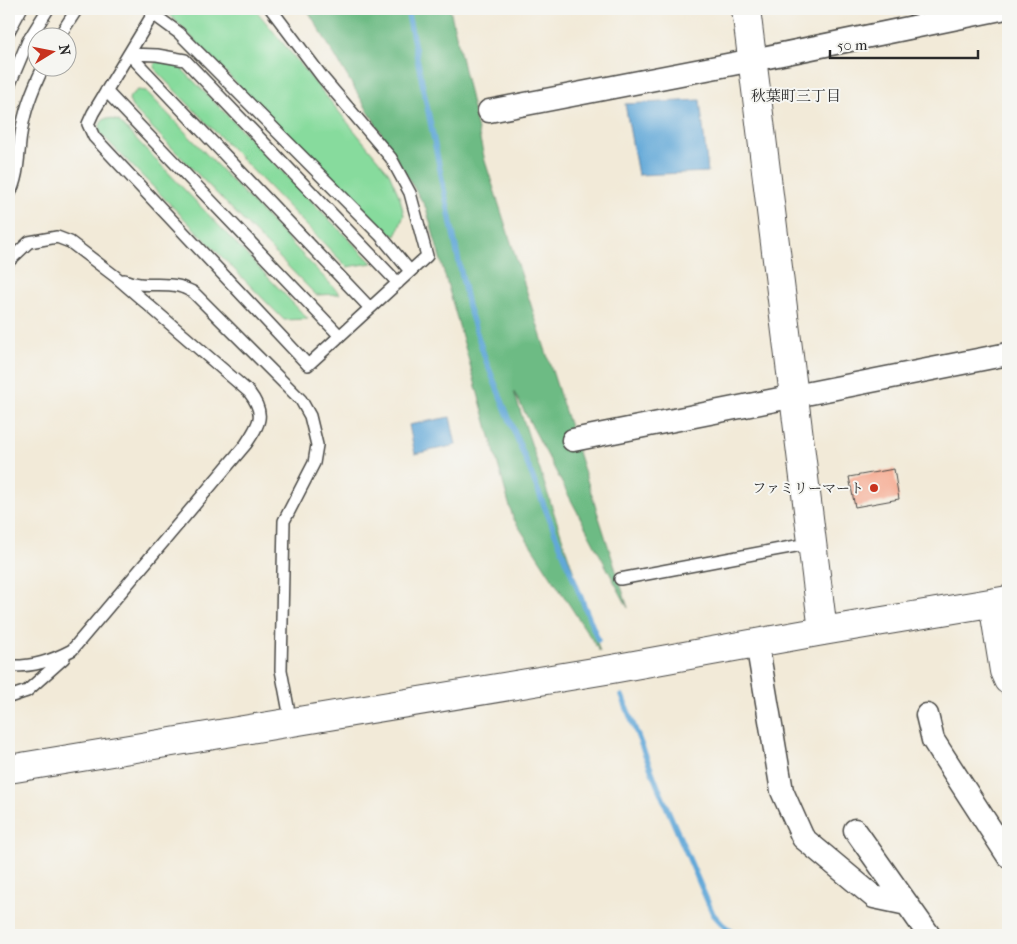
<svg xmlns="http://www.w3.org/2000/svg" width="1017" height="944" viewBox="0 0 1017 944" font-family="'IM FELL French Canon','Noto Serif JP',serif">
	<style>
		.green { fill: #87db9d; stroke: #598364 }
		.forest { fill: #6dbb84; stroke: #4c7358 }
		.water { fill: #62a8d8; stroke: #466a82 }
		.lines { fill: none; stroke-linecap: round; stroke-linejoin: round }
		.stream { stroke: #62a8d8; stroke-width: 5.5 }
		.building { fill: #f6a68b }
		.lane-casing { stroke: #494845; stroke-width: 14 }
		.street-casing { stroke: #494845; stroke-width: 25 }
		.secondary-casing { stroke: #494845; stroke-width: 30 }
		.lane { stroke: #fff; stroke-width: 11 }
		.street { stroke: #fff; stroke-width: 22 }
		.secondary { stroke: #fff; stroke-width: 28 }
		.poi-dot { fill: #c8321e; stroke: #f6f6f2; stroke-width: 2 }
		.labels { text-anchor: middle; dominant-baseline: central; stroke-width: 4; stroke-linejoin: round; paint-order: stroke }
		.poi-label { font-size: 14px; fill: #2b2b2b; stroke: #f6f6f2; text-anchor: end }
		.neighbourhood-label { font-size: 15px; fill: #2b2b2b; stroke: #f6f6f2 }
	</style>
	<rect width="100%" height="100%" fill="#f6f6f2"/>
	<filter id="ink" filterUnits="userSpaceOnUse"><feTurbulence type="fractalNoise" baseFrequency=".02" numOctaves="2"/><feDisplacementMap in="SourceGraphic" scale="10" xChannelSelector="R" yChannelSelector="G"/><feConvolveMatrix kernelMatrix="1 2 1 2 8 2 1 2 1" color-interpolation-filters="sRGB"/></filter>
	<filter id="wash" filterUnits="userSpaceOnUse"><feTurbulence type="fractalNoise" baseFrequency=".0096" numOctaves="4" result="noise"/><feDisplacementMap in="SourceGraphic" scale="20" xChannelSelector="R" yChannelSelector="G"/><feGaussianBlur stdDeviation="1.12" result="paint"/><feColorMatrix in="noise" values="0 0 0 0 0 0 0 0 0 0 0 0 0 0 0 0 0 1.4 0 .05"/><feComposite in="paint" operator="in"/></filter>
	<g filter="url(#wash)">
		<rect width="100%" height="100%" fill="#f2ead8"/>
		<path class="green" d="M166 9H255L389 173 400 198 404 215 396 236 377 228 165 10Z
			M157 61 177 64 372 263 347 267 157 72 154 64Z
			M138 90 146 91 340 294 316 295 132 107 129 100 130 96Z
			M107 118 119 121 308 319 284 320 100 133C99 126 100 121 107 118Z"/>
		<path class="forest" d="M307 9H450L485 161 628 608 514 392 600 652 513 518 426 208Z"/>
		<path class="water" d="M700 100 708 172 638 175 625 104Z
			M450 417 456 445 415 454 409 425Z"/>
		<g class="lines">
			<path class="stream" d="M407 9 468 306 486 361 598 640
				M622 696 658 787 713 914 723 925 737 935"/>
		</g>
		<g id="blocks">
			<path class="building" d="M894 469 899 499 855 507 849 477Z"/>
		</g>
	</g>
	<g filter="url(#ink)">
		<use href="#blocks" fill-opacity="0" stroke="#494845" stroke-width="1"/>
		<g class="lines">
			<defs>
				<path id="lane" d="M156 9 93 113 88 124 94 137 308 365 427 256 410 193 391 158 323 78 271 9
					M153 14 179 33 380 235 410 271
					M9 31 21 9
					M58 38 77 9
					M129 54 157 55 185 60 398 283
					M129 54 370 308
					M9 86 28 41 48 9
					M106 91 340 336
					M9 195C19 176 18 155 21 134 24 112 33 88 43 68
					M9 261 29 242 57 237 70 242 116 277 249 392C266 414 260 423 246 444L72 650C51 661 33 667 9 666
					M124 280C142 288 160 282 178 286 183 287 188 290 193 292L301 400 310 416 317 445 314 463 284 521 281 670 291 723
					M620 579 812 543
					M9 697 27 691 64 658"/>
				<path id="street" d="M489 111 753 60 1001 9
					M573 440 1008 354
					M757 643 782 791 803 838 874 897 907 904
					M927 715 933 740 1008 856
					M855 830 929 935"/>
				<path id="secondary" d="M746 9 823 631
					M993 603 1004 671 1008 680
					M9 769 612 669 823 631 1008 600"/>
			</defs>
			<use href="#lane" class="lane-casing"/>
			<use href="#street" class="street-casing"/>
			<use href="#secondary" class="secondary-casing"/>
			<use href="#lane" class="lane"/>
			<use href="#street" class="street"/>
			<use href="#secondary" class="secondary"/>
		</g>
	</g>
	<circle class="poi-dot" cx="874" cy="488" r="5"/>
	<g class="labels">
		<g class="poi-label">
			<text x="864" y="488">ファミリーマート</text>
		</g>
		<g class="neighbourhood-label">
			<text x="796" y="96">秋葉町三丁目</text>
		</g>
	</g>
	<rect width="1017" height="944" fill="none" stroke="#f6f6f2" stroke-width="30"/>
	<g transform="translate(52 52) rotate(80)"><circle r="24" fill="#f6f6f2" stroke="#a5a5a2"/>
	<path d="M0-4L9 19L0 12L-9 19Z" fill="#c8321e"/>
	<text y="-8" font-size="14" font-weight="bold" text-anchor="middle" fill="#2b2b2b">N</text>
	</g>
	<path d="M830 50v8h148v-8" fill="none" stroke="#2b2b2b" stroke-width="2.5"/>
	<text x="837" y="50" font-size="15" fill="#2b2b2b" stroke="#f6f6f2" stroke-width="4" paint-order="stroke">50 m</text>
</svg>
